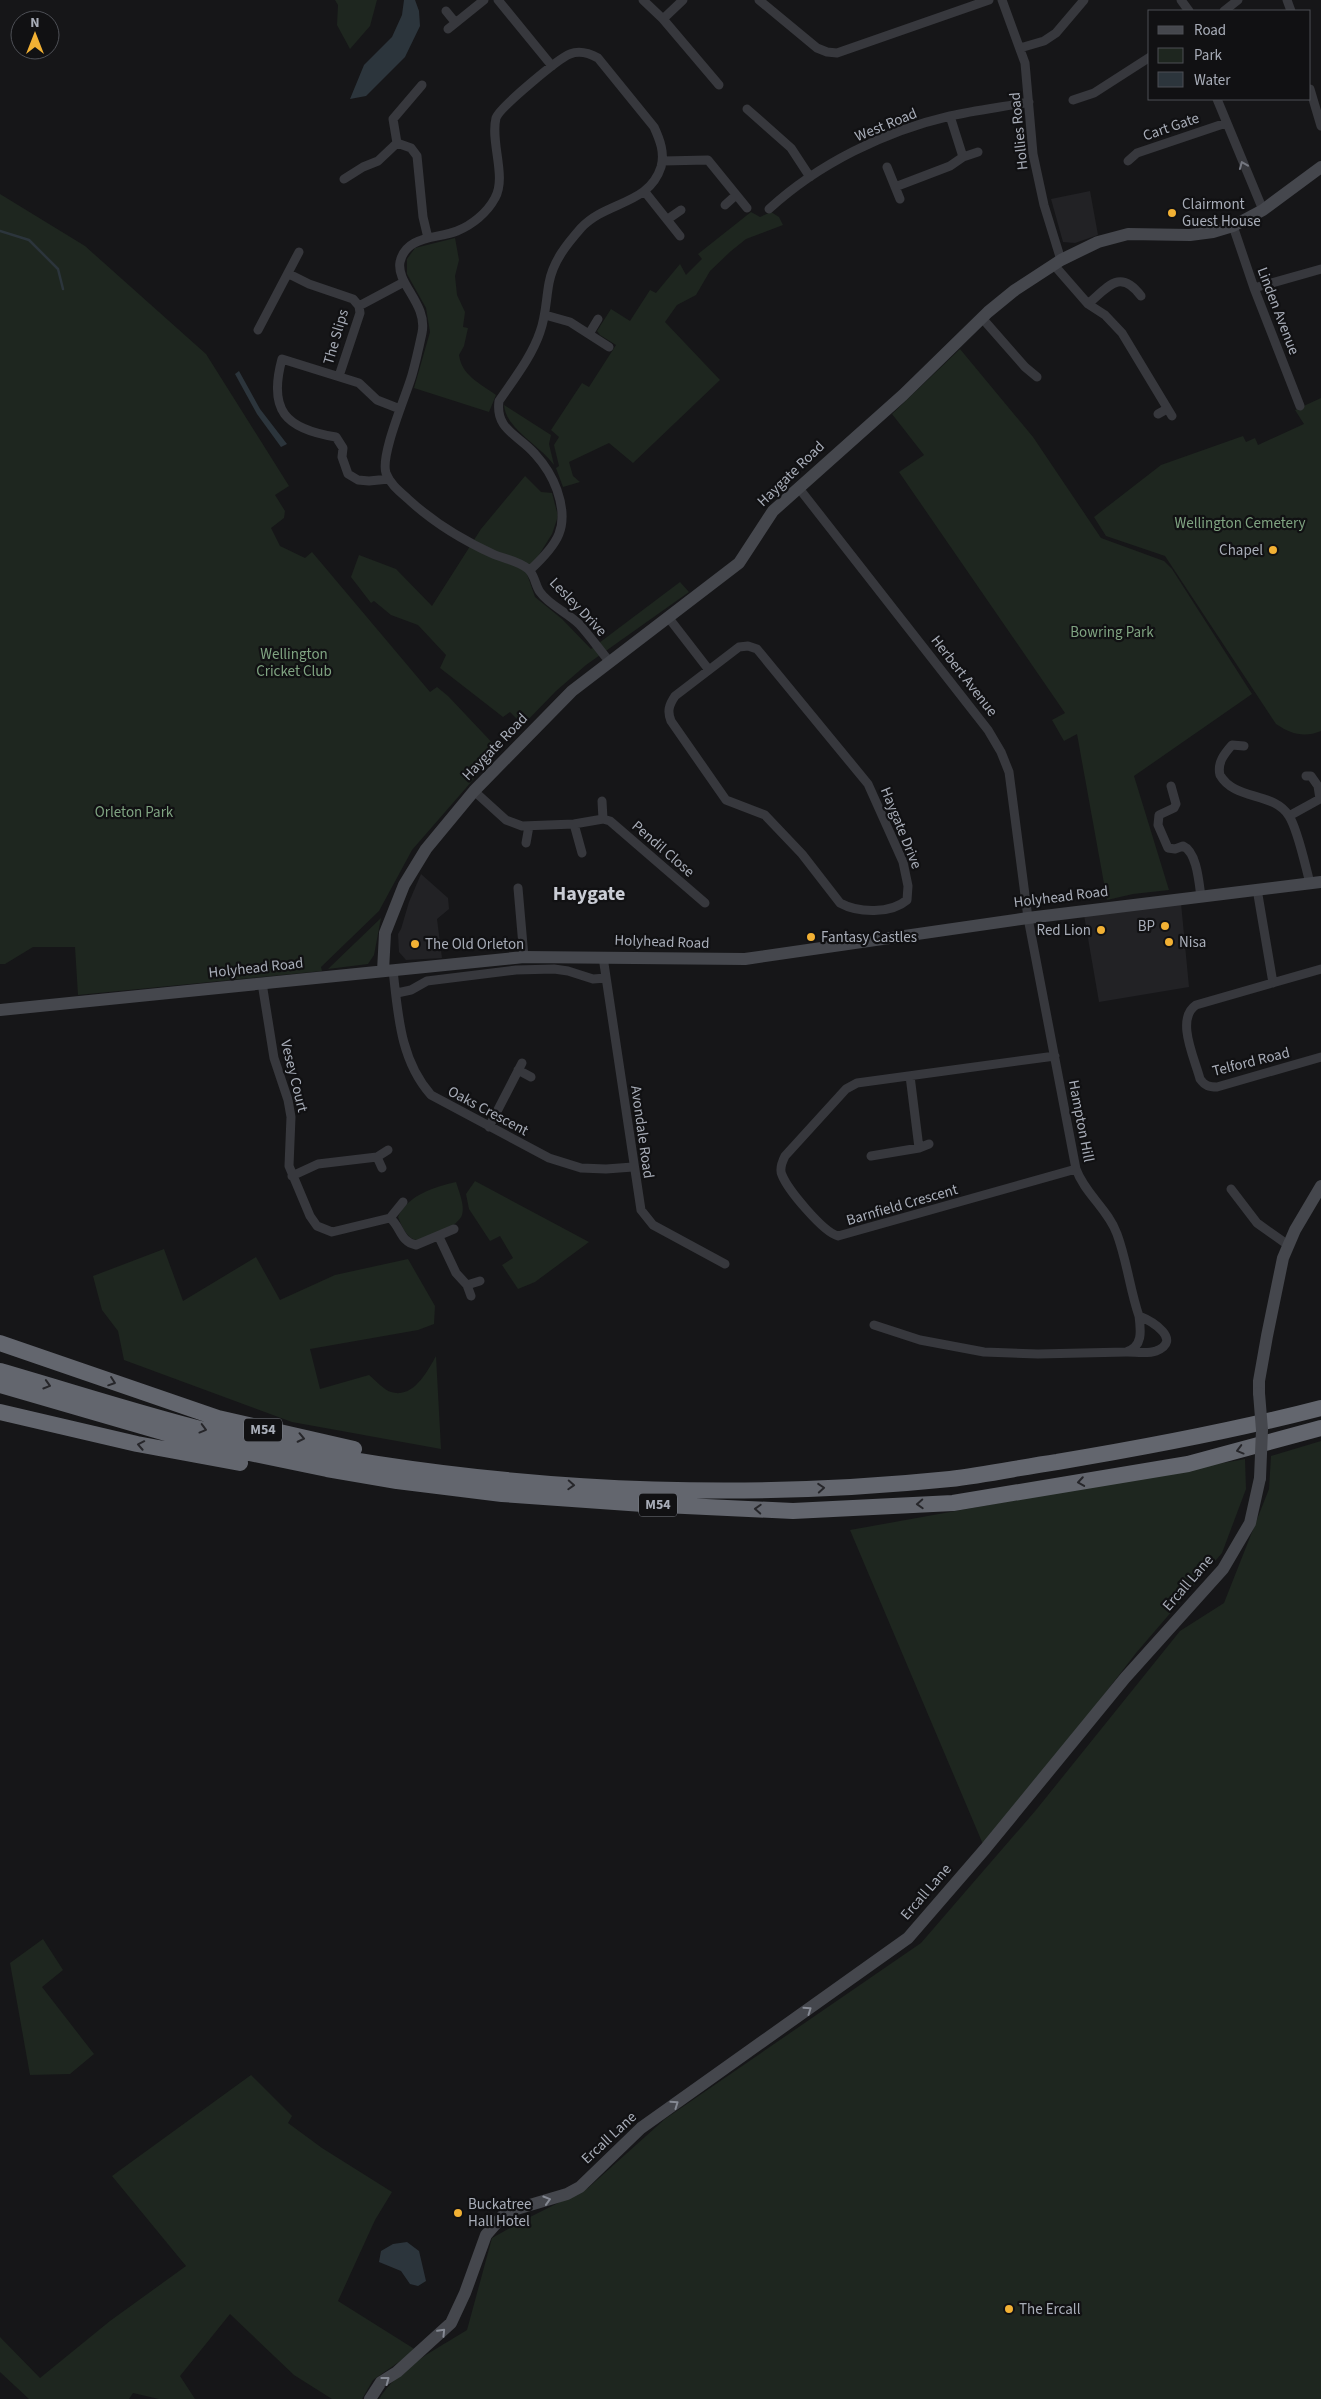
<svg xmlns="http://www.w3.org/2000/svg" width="1321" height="2399" viewBox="0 0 1321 2399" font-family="'Source Sans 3',sans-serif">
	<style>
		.built { fill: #222225 }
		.green { fill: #1e261f }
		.water { fill: #2c353c }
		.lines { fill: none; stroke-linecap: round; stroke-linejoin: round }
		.stream { stroke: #2c353c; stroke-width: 2.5 }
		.street { stroke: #37383d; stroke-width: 9 }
		.secondary { stroke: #45474d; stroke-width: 12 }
		.highway { stroke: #63666e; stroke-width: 16 }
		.secondary-bridge { stroke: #45474d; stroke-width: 12 }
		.oneway { stroke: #757881 }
		.oneway2 { stroke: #26262a }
		.oneway3 { stroke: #858993 }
		.poi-dot { fill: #f2b134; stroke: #111113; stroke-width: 2 }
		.labels { text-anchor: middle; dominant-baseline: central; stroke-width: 4.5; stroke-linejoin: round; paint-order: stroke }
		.shield { fill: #111113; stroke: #7b7e86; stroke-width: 1 }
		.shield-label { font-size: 14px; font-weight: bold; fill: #a8adb8 }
		.street-label { font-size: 15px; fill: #a8adb8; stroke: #111113 }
		.poi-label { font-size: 15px; fill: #a8adb8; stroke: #111113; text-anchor: start }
		.park-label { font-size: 15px; fill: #7fa381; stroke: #111113 }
		.district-label { font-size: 20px; font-weight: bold; fill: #c9ccd4; stroke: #111113 }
	</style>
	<rect width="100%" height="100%" fill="#161618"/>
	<path class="built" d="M1090 191 1098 235 1075 243 1063 242 1051 199Z
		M421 874 448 898 449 909 437 919 442 958 406 960 399 952 398 934 401 929 409 902Z
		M1181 903 1189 987 1099 1002 1084 915Z"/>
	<path class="green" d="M335 0H377L370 26 350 49 337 25 338 5Z
		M0 194 85 246 206 354 289 486 275 495 285 511 284 518 271 528 280 546 305 558 312 552 430 692 437 687 448 696 499 750 412 850 379 911 321 967 322 971 78 995 75 947H33L5 964H0Z
		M751 212 760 217 771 212 779 217 783 225 746 239 731 251 710 271 696 295 677 305 665 322 720 380 633 463 609 443 569 462 573 476 580 482 563 487 556 468 559 466 554 445 559 437 551 430 582 383 589 387 616 345 600 335 597 331 611 309 630 321 650 290 656 293 680 264 686 275 702 259 698 254Z
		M455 238 459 260 455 276 457 295 465 312 463 327 468 328 464 346 459 355C462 376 480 383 496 395L489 412 414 388 430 332 426 308 407 274V259L415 248Z
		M960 349 1033 437 1101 538 1164 561 1172 569 1252 694 1134 776 1169 890 1133 894 1107 900 1077 734 1064 741 1052 720 1065 713 899 472 924 455 892 414Z
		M1321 398V731C1304 738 1291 734 1276 724L1165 556 1106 536 1094 517 1161 465 1243 436 1246 442 1255 438 1258 445 1304 424 1295 410Z
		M504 405 551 435 549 444 554 465C541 446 505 428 504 405Z
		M525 476 541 492 552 493 558 516 552 534 527 574 535 597 562 619 591 649 680 582 689 592 586 665 556 691 523 725 510 712 503 717 440 668 446 655 418 625 391 615 374 601 371 603 351 577 359 555 396 569 432 606 481 529Z
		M381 918 374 955 368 964 328 969Z
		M475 1181 589 1242 535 1282 518 1289 502 1265 513 1258 500 1236 490 1241 469 1209 466 1194Z
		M456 1182C459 1192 465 1205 462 1215 459 1226 422 1245 413 1239 405 1235 401 1224 398 1217 408 1195 434 1187 456 1182Z
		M164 1249 183 1301 256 1257 280 1300 335 1275 408 1259 435 1306 434 1324 418 1330 310 1349 320 1389 369 1375C375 1380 384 1390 391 1392 413 1399 427 1372 436 1356L441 1449 292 1422 124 1360 118 1331 102 1310 93 1276Z
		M1321 1441V2399H379C399 2367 437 2349 467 2330L492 2238 526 2219 588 2188 665 2119 921 1943 1036 1810 1180 1631 1224 1603 1269 1489 1271 1456Z
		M1245 1459 1246 1489 1222 1553 1136 1653 985 1849 850 1530Z
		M43 1939 63 1970 42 1987 94 2054 70 2074 30 2075 10 1963Z
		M251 2075 292 2116 288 2123 322 2148 392 2192 375 2220 338 2301 416 2350 373 2380 362 2399H332L294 2375 230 2314 180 2376 195 2399H159L133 2393 129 2399H29L0 2372V2337L40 2378 110 2321 186 2266 112 2176Z"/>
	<path class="water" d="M404 0H415L419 11 420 26 405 57 366 96 350 99 364 65 392 37 402 15Z
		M239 371 260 409 287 444 281 447 257 414 235 374Z
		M407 2242 419 2251 426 2281 418 2286 410 2284 401 2271 379 2262 381 2251 393 2244Z"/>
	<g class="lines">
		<path class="stream" d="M0 231 29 240 58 269 63 289"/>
		<path class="street" d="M498 0 552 66
			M643 0 663 19 719 85
			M759 0 817 48 827 52 837 53 989 0
			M1002 0 1025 63 1033 154 1044 205 1061 260
			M1181 0 1189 11
			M1287 0 1291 11
			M446 11 455 22
			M1224 11 1238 0
			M663 19 683 0
			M448 29 484 0
			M1020 48 1044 41 1056 33 1084 0
			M1310 89 1321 126
			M1217 99 1263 210
			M1073 100 1094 93 1150 57
			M747 109 791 148 810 177
			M397 143 411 148 417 156 423 217 428 238
			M963 157 978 152
			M663 161 708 160 747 208
			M1128 161 1137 153 1226 123
			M887 167 900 199
			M344 179 363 167 378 161 397 143 393 119 422 85
			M895 187 950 166 963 157 950 116
			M645 192 680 236
			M725 205 736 195
			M769 209C818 164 885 131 950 116 976 110 1003 107 1029 102
			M668 219 681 210
			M1233 226 1254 288 1300 406
			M1054 265 1088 304 1105 315 1122 333 1172 416
			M289 274 309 284 353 299 359 306
			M1254 288 1321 269
			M1088 304C1108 287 1120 268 1141 296
			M359 306 404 282
			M545 315 570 322 609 347
			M982 318 1025 367 1037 377
			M258 330 299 252
			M589 334 598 319
			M339 376 360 313 359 306
			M1158 414 1167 409
			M389 479 369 481 358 480 348 474 342 457 343 448 336 437C285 429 268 410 282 359L359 383 377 400 400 409
			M798 487 988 730 1001 752 1009 772 1028 918 1076 1169C1085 1194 1108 1209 1117 1234 1127 1261 1130 1290 1139 1316 1141 1331 1143 1347 1126 1352L1038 1354 984 1352 920 1340 874 1325
			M530 570C558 544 570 527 557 490 552 476 545 465 535 454 519 435 495 430 499 401 514 379 532 356 540 332 546 316 546 299 549 283 553 261 567 244 581 228 606 201 649 205 661 167 665 153 660 140 654 127L598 58C589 53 580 50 570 54 559 58 499 108 496 118 490 142 507 177 495 198 487 213 472 225 457 231 437 239 406 235 400 262 396 284 428 304 422 333 419 347 416 361 412 375 406 396 380 455 386 473 390 484 399 491 408 499 434 523 460 539 493 554 504 559 519 561 528 569 535 575 535 585 540 592 549 605 568 613 579 624 590 636 599 649 609 661
			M668 617 709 670
			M748 646 757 649 868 784 903 862 908 886 907 900C891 914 858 913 840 903L802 854 765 815 726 800 671 721C667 711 669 705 675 696L739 647Z
			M1244 746 1232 745C1224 754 1217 763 1220 775 1235 801 1273 791 1289 816 1298 830 1305 865 1310 883
			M1171 786 1176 804 1174 808 1159 815 1158 825 1168 848 1175 849 1183 846C1197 852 1199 883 1201 897
			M474 791 506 820 522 826 574 824 603 819 610 821 705 903
			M602 801 603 819
			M1289 816 1320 799 1318 786 1311 776H1306
			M574 824 582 853
			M526 843 529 826
			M518 888 524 957
			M1257 889 1273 983
			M603 957 641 1210 653 1225 725 1264
			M1321 969 1196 1005C1175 1019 1195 1059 1200 1079 1205 1086 1209 1087 1217 1087L1321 1057
			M393 970C398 1014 400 1060 431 1095L549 1158 581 1168 606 1169 633 1167
			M262 983 274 1058 288 1100 291 1117 289 1166 310 1216 317 1226 332 1232 390 1218C401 1227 400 1242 416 1245L454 1229
			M397 993 411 990 427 981 516 970 554 969 568 971 593 979 606 978
			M1055 1056 857 1083 846 1089 785 1156C782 1162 779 1169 782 1175 788 1190 823 1232 838 1236L1076 1169
			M518 1070 531 1077
			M910 1076 919 1148
			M489 1127 522 1063
			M871 1156 919 1148 929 1144
			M377 1157 382 1168
			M292 1176 318 1164 377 1157 388 1150
			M1231 1189 1257 1223 1288 1245
			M390 1218 403 1202
			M439 1237 456 1273 467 1285 471 1296
			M467 1285 480 1281
			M1127 1352C1136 1352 1148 1354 1156 1351 1183 1340 1152 1321 1139 1316"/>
		<path class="secondary" d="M383 971 385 933 404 885 426 849 474 791 572 691 739 563 773 511 903 395 988 312 1015 290 1061 260 1098 242 1128 234 1190 235 1213 232 1233 226 1263 210 1321 167
			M0 1010 524 957 745 959 1028 918 1321 882
			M1259 1393V1381L1267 1336 1283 1258 1295 1230 1321 1186
			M370 2399 381 2382 397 2372 451 2323 465 2293 486 2235 506 2212 567 2194 580 2187 641 2128 908 1938 985 1849 1125 1678 1223 1569 1250 1523 1260 1478"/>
		<path class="highway" d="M0 1343 218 1418 354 1449
			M0 1371C73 1392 146 1416 220 1434 458 1488 707 1504 950 1479 986 1475 1022 1467 1057 1462 1147 1447 1233 1431 1321 1408
			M0 1385 197 1442 327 1469 397 1481 502 1494 643 1504 793 1511 953 1503 1188 1464 1321 1428
			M0 1412 137 1444 240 1463"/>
		<path class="secondary-bridge" d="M1259 1393 1262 1430 1260 1478"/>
	</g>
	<defs><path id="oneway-chevron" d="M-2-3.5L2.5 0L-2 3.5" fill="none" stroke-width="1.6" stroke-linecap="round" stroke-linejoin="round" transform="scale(1.25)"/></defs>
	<use class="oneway" href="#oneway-chevron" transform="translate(1243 165) rotate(-112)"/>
	<g class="oneway2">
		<use href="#oneway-chevron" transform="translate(112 1382) rotate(19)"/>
		<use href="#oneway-chevron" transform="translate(47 1385) rotate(17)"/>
		<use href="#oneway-chevron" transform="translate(203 1429) rotate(15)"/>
		<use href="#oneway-chevron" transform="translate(301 1438) rotate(12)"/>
		<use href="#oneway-chevron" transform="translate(141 1445) rotate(-169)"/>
		<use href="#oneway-chevron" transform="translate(1240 1450) rotate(165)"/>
		<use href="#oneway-chevron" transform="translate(1081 1482) rotate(171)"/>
		<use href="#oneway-chevron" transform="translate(571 1485) rotate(3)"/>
		<use href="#oneway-chevron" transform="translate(821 1488) rotate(-4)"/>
		<use href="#oneway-chevron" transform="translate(920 1504) rotate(177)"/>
		<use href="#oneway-chevron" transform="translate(758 1509) rotate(-177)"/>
	</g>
	<g class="oneway3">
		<use href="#oneway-chevron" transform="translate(808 2010) rotate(-35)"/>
		<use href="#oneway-chevron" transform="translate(675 2104) rotate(-35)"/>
		<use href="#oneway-chevron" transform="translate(547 2200) rotate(-17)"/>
		<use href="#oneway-chevron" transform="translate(442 2332) rotate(-46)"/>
		<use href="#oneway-chevron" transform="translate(386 2380) rotate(-37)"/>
	</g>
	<g class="poi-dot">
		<circle cx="1172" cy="213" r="5"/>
		<circle cx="1273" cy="550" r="5"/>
		<circle cx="1165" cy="926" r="5"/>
		<circle cx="1101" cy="930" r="5"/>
		<circle cx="811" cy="937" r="5"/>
		<circle cx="1169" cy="942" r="5"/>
		<circle cx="415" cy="944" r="5"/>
		<circle cx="458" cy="2213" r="5"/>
		<circle cx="1009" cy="2309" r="5"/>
	</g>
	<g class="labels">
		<g class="shield">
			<rect x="244" y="1418.5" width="38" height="23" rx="4"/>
			<rect x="639" y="1493.5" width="38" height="23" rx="4"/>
		</g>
		<g class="shield-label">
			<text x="263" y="1430">M54</text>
			<text x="658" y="1505">M54</text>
		</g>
		<g class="street-label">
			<text transform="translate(886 125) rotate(-22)">West Road</text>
			<text transform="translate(1171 127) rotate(-19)">Cart Gate</text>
			<text transform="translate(1019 131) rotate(-96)">Hollies Road</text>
			<text transform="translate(1278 311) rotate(69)">Linden Avenue</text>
			<text transform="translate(336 337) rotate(-74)">The Slips</text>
			<text transform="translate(791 474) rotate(-44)">Haygate Road</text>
			<text transform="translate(578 607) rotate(46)">Lesley Drive</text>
			<text transform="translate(964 676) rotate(52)">Herbert Avenue</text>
			<text transform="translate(495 747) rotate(-46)">Haygate Road</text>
			<text transform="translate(901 828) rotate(68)">Haygate Drive</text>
			<text transform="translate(663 849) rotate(41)">Pendil Close</text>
			<text transform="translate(1061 897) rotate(-7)">Holyhead Road</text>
			<text transform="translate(662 942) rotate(2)">Holyhead Road</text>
			<text transform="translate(256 968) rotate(-6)">Holyhead Road</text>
			<text transform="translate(1251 1062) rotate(-14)">Telford Road</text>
			<text transform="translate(294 1076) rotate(76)">Vesey Court</text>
			<text transform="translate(488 1111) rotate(28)">Oaks Crescent</text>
			<text transform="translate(1081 1121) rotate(79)">Hampton Hill</text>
			<text transform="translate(642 1132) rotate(82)">Avondale Road</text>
			<text transform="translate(902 1205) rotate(-16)">Barnfield Crescent</text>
			<text transform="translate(1188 1583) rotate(-49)">Ercall Lane</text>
			<text transform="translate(926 1892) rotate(-49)">Ercall Lane</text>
			<text transform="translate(609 2138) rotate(-43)">Ercall Lane</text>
		</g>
		<g class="poi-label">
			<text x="1182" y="204">Clairmont<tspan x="1182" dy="17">Guest House</tspan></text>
			<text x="1263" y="550" text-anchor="end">Chapel</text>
			<text x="1155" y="926" text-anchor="end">BP</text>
			<text x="1091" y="930" text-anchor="end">Red Lion</text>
			<text x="821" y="937">Fantasy Castles</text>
			<text x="1179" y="942">Nisa</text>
			<text x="425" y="944">The Old Orleton</text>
			<text x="468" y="2204">Buckatree<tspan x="468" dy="17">Hall Hotel</tspan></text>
			<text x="1019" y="2309">The Ercall</text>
		</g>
		<g class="park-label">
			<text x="1240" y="523">Wellington Cemetery</text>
			<text x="1112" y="632">Bowring Park</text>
			<text x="294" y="654">Wellington<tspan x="294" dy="17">Cricket Club</tspan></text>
			<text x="134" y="812">Orleton Park</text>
		</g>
		<g class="district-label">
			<text x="589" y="894">Haygate</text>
		</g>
	</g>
	<rect x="1148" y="10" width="162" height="90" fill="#111113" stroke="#4d4f55"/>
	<rect x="1158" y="26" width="25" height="8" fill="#45474d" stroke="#4d4f55"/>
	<text x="1194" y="35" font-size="15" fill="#a8adb8">Road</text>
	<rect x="1158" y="48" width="25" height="15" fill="#1e261f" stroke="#4d4f55"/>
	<text x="1194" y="60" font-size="15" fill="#a8adb8">Park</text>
	<rect x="1158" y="72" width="25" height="15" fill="#2c353c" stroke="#4d4f55"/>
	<text x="1194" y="85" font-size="15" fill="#a8adb8">Water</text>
	<g transform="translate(35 35)"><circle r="24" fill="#111113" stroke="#4d4f55"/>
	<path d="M0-4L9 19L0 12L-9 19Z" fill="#f2b134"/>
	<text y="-8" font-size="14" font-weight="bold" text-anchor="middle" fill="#a8adb8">N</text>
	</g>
</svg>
